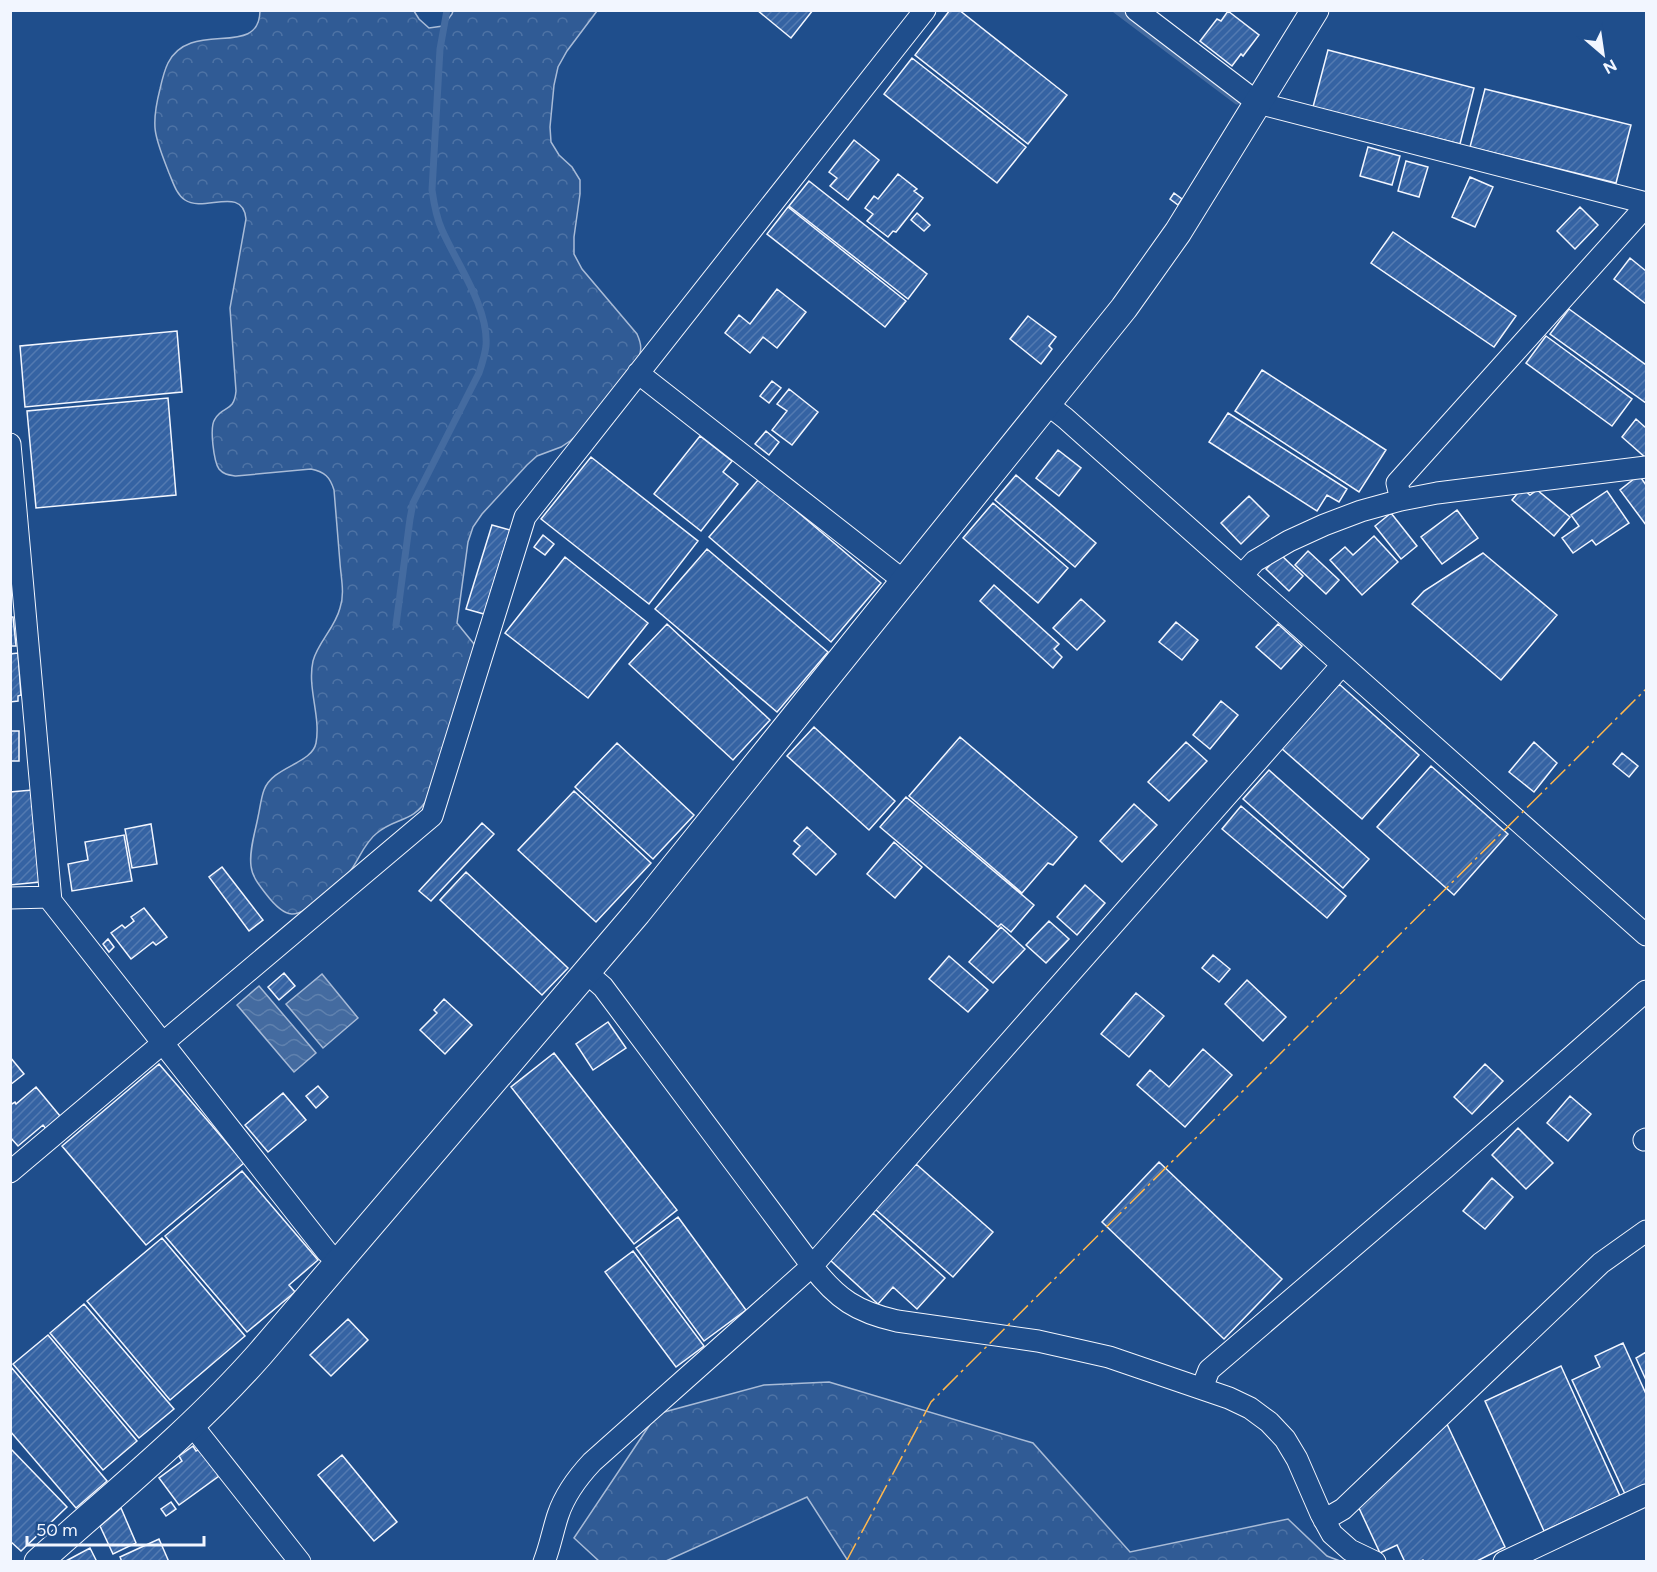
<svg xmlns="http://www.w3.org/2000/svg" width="1657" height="1572" viewBox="0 0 1657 1572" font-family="Figtree,sans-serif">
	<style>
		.forest { fill: url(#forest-crowns); stroke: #a8bbd7; stroke-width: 1.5 }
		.water { fill: url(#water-waves); stroke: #a8bbd7; stroke-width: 1.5 }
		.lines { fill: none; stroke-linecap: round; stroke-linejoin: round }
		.stream { stroke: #446ba0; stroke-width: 7 }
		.building { fill: url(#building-hatch); stroke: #f2f6ff; stroke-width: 1.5 }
		.minor-casing { stroke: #f2f6ff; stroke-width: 23 }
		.tertiary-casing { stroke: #f2f6ff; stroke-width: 29 }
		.minor { stroke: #1f4e8c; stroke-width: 21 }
		.tertiary { stroke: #1f4e8c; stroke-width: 27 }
		.power { stroke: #ffb74d; stroke-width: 1.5; stroke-dasharray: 21 4.5 3 4.5; stroke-linecap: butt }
	</style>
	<defs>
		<pattern id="forest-crowns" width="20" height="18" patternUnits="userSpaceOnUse" patternTransform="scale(1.5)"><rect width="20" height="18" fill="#305b95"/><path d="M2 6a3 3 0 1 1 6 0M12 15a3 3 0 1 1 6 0" fill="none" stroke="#4e73a5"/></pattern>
		<pattern id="water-waves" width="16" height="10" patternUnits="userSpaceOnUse" patternTransform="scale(1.5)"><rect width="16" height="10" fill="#446ba0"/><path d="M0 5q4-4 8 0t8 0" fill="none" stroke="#5f81ae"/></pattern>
		<pattern id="building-hatch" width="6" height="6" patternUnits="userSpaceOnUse" patternTransform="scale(1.5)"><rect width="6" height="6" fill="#3563a3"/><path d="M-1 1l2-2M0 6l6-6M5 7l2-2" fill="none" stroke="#537ab1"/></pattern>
	</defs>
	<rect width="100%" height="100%" fill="#1f4e8c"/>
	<path class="forest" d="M260 11H414L419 19 429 28 443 26 452 14 453 11H597L567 51 558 67 554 85 550 127 551 142 559 155 572 167 580 180V194L574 237V254L582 269 637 334C642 345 642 351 637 361L578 434 570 441 561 447 537 456 527 465 482 514 473 527 468 542 457 623 474 644 473 653 428 798C413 823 396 817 377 833 365 842 359 859 351 870 344 881 331 890 321 898 296 920 286 920 266 894 260 886 252 877 251 866 249 850 255 833 258 817 260 808 261 798 264 790 273 766 312 764 316 743 321 716 307 688 313 661 318 642 335 628 340 608 345 594 341 578 340 563 338 539 336 515 334 490 330 477 325 472 311 469L236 476C229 475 224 475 219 469 214 462 209 427 215 419 223 405 234 413 236 391L230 308 246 219C243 185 204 213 185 200 176 194 173 182 169 173 155 137 150 128 160 89 162 80 164 71 168 63 191 18 259 60 260 11Z
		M829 1382 1033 1443 1130 1552 1288 1519 1327 1556 1340 1561H848L807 1497 666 1561H599L574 1538 657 1414 764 1385Z"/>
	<path class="water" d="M322 974 358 1018 323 1048 286 1004Z
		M259 986 316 1053 294 1072 237 1005Z"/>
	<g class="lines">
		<path class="stream" d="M1116 10 1237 101
			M396 625 410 519 413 503 479 373C482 364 485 355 486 346 489 308 457 264 442 230 436 217 434 204 432 190L440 49 447 10"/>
	</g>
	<path class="building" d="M757 10H813L791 38Z
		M950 10H959L1067 95 1028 144 915 55Z
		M1228 11 1259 35 1243 56 1241 54 1232 66 1200 41 1217 19 1221 21Z
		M1328 50 1474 88 1460 144 1313 107Z
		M912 58 1026 147 997 183 884 94Z
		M1485 89 1631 125 1616 183 1470 147Z
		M854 140 879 160 848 200 830 186 837 178 829 172Z
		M1368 147 1400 156 1392 185 1360 176Z
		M1406 161 1428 167 1419 197 1398 191Z
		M898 174 917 189 914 191 923 198 896 232 893 231 888 237 867 221 873 214 865 208 874 196 878 199Z
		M1470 177 1493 187 1475 227 1452 217Z
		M809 181 927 274 908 299 789 206Z
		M1174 193 1182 199 1178 205 1170 199Z
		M788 207 906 301 885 327 767 234Z
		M1580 207 1598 225 1575 249 1557 231Z
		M917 213 930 225 924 231 911 220Z
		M1393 232 1516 316 1494 347 1371 263Z
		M1630 258 1646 271V304L1614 279Z
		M777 289 806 312 777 348 763 337 750 353 725 333 739 315 750 324Z
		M1569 309 1646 365V403L1550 334Z
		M1028 316 1056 337 1049 346 1052 349 1041 364 1010 339Z
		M177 331 182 392 25 407 20 346Z
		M1546 336 1632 399 1612 426 1526 363Z
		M1262 370 1386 450 1359 492 1235 411Z
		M772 381 781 388 769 403 760 396Z
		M789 389 818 412 792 445 772 430 787 411 777 404Z
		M168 398 176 495 36 508 27 411Z
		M1228 413 1347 489 1339 502 1327 495 1317 511 1209 442Z
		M1636 419 1646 428V458L1622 437Z
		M766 431 779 442 769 455 755 444Z
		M700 436 732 461 723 472 738 484 701 531 654 494Z
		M1058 450 1081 468 1059 496 1036 478Z
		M591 457 698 541 649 604 541 519Z
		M1016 475 1096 543 1075 567 995 500Z
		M1639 475 1646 485V525L1620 490Z
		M759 479 881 583 831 642 709 537Z
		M1522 488 1530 495 1537 490 1570 517 1554 536 1512 500Z
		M1607 491 1629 523 1596 545 1592 540 1573 553 1562 538 1579 526 1571 515Z
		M1249 496 1269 516 1241 544 1221 523Z
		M993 503 1068 568 1038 603 963 538Z
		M1457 510 1478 538 1442 564 1421 537Z
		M1391 513 1417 546 1401 559 1375 526Z
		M492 525 510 530 484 614 466 609Z
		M543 535 554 544 545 555 534 547Z
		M1374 536 1398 562 1362 595 1330 560 1345 547 1353 555Z
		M707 549 828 652 777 712 655 609Z
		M1308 551 1339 580 1326 594 1295 565Z
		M1483 553 1557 615 1501 680 1412 604 1424 591Z
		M1280 554 1303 576 1289 591 1266 569Z
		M565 557 648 623 588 698 505 633Z
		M994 585 1059 644 1054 649 1062 657 1053 668 980 601Z
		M1081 599 1105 621 1077 650 1053 628Z
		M10 617H13L16 646H10Z
		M1176 622 1198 640 1182 660 1159 642Z
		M667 624 770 720 733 760 629 664Z
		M1278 624 1302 646 1281 669 1256 647Z
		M18 653 21 695 18 696V701L10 702V654Z
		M1339 684 1419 755 1362 819 1281 748Z
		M1221 701 1238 715 1210 749 1193 735Z
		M814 727 895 801 869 830 787 756Z
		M10 731H19V761H10Z
		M960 737 1077 837 1053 865 1048 863 1022 893 909 796Z
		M1186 742 1207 761 1169 801 1148 782Z
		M1534 742 1557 763 1534 792 1509 772Z
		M617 743 694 815 653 859 575 787Z
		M1622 753 1638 766 1629 777 1613 764Z
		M1431 766 1508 834 1454 895 1377 827Z
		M1269 770 1369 859 1343 888 1243 799Z
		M32 790 40 882 10 885V792Z
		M574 791 651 863 596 922 518 850Z
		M906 797 1034 905 1011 932 1001 924 998 927 880 827Z
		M1134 804 1157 825 1122 862 1100 841Z
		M1241 806 1346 896 1327 918 1222 829Z
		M482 823 494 834 431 901 419 891Z
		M151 824 157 864 132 868 125 829Z
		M807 827 836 854 816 875 793 854 800 846 794 841Z
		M124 835 132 881 72 891 68 864 88 860 85 842Z
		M894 842 922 867 895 898 867 874Z
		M222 867 263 920 249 931 209 877Z
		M466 872 568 968 542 995 440 900Z
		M1085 885 1105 903 1077 935 1057 917Z
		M144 908 167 937 156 945 153 942 131 959 111 933 122 925 125 928 134 921 131 917Z
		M1049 921 1069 939 1046 963 1026 945Z
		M1001 927 1025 949 993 983 969 962Z
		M108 939 114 947 109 952 103 944Z
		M1213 955 1230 969 1219 982 1202 968Z
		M949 956 988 990 968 1012 929 979Z
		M284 973 295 986 279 1000 268 987Z
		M1247 980 1286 1017 1263 1041 1225 1004Z
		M1136 993 1164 1016 1129 1057 1101 1034Z
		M444 999 472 1025 445 1054 420 1030 437 1013 434 1010Z
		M608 1022 626 1048 593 1070 576 1044Z
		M1203 1049 1232 1075 1185 1127 1137 1085 1150 1070 1169 1087Z
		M554 1053 677 1210 634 1244 511 1087Z
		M10 1057 24 1074 10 1085Z
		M159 1064 244 1163 146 1245 62 1146Z
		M1485 1064 1503 1081 1472 1114 1454 1097Z
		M318 1086 328 1097 316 1108 306 1096Z
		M36 1087 60 1116 46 1129 43 1125 18 1146 10 1137V1105L15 1102 16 1104Z
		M283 1093 306 1120 268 1152 245 1125Z
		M1570 1096 1591 1114 1568 1141 1547 1123Z
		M1518 1128 1553 1163 1526 1189 1492 1155Z
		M1159 1162 1282 1279 1224 1339 1102 1222Z
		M916 1164 993 1232 953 1277 875 1209Z
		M242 1171 318 1260 289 1285 295 1292 247 1332 165 1236Z
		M1492 1178 1513 1197 1485 1229 1463 1211Z
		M873 1213 945 1278 917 1309 893 1287 878 1304 830 1260Z
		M678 1217 746 1310 704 1341 636 1248Z
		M162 1238 245 1336 170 1400 87 1301Z
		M633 1251 704 1346 676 1367 605 1272Z
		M84 1304 174 1409 139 1438 50 1333Z
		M348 1319 368 1340 331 1376 310 1355Z
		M48 1335 137 1441 103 1470 13 1364Z
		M1623 1343 1646 1394V1484L1625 1494 1572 1380 1600 1367 1595 1356Z
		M1646 1352V1380L1636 1358Z
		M1561 1366 1620 1496 1544 1531 1485 1401Z
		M11 1367 107 1481 76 1508 10 1431Z
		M1446 1422 1505 1547 1475 1562H1424L1423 1560 1419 1562H1405L1397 1545 1380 1553 1358 1506Z
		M193 1446 196 1451 200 1449 219 1476 179 1505 159 1478 182 1461 179 1456Z
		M10 1448 67 1507 21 1551 10 1541Z
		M342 1455 397 1522 374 1541 318 1475Z
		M171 1502 176 1509 166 1516 161 1509Z
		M121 1508 136 1543 113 1554 100 1526Z
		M159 1539 169 1562H122L120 1557Z
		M90 1548 97 1562H64Z"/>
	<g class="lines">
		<defs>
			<path id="minor" d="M1136 10 1258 103 1646 203
				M638 373 904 581
				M1047 404 1065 418 1646 935
				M10 444 51 901 327 1252 339 1262
				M1401 500 1397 483 1646 206
				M1242 575 1255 561 1289 541 1324 525 1361 511 1401 500 1437 493 1646 467
				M10 898 50 897
				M587 973 603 987 812 1266C837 1299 857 1312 897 1321L1038 1341 1109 1357 1229 1398 1250 1408 1269 1422 1285 1439 1297 1459 1321 1514 1332 1534 1350 1550 1375 1562
				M1644 1140 1646 1139
				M10 1172 432 816 525 517 925 10
				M1202 1388 1209 1370 1445 1168 1646 991
				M192 1425 300 1562
				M1324 1520 1343 1509 1601 1263 1646 1231
				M544 1562C550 1547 553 1530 558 1515 565 1494 577 1478 592 1462L812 1266 1342 665
				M1504 1562 1646 1495"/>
			<path id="tertiary" d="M38 1562C114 1494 193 1430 260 1354L637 913 1124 308 1178 232 1315 10"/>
		</defs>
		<use href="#minor" class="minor-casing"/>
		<use href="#tertiary" class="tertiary-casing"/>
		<use href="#minor" class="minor"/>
		<use href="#tertiary" class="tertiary"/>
		<path class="power" d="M846 1562 931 1402 1646 689"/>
	</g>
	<rect width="1657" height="1572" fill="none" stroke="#f2f6ff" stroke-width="24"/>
	<g transform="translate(1603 54) rotate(151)" stroke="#1f4e8c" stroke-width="4.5" paint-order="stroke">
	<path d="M0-4.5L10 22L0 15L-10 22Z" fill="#f2f6ff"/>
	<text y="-9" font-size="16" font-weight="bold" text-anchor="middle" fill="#f2f6ff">N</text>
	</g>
	<path d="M27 1536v9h177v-9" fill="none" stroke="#f2f6ff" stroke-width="3"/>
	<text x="36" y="1536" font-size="18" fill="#f2f6ff" stroke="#1f4e8c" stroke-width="4.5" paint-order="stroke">50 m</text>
</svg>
